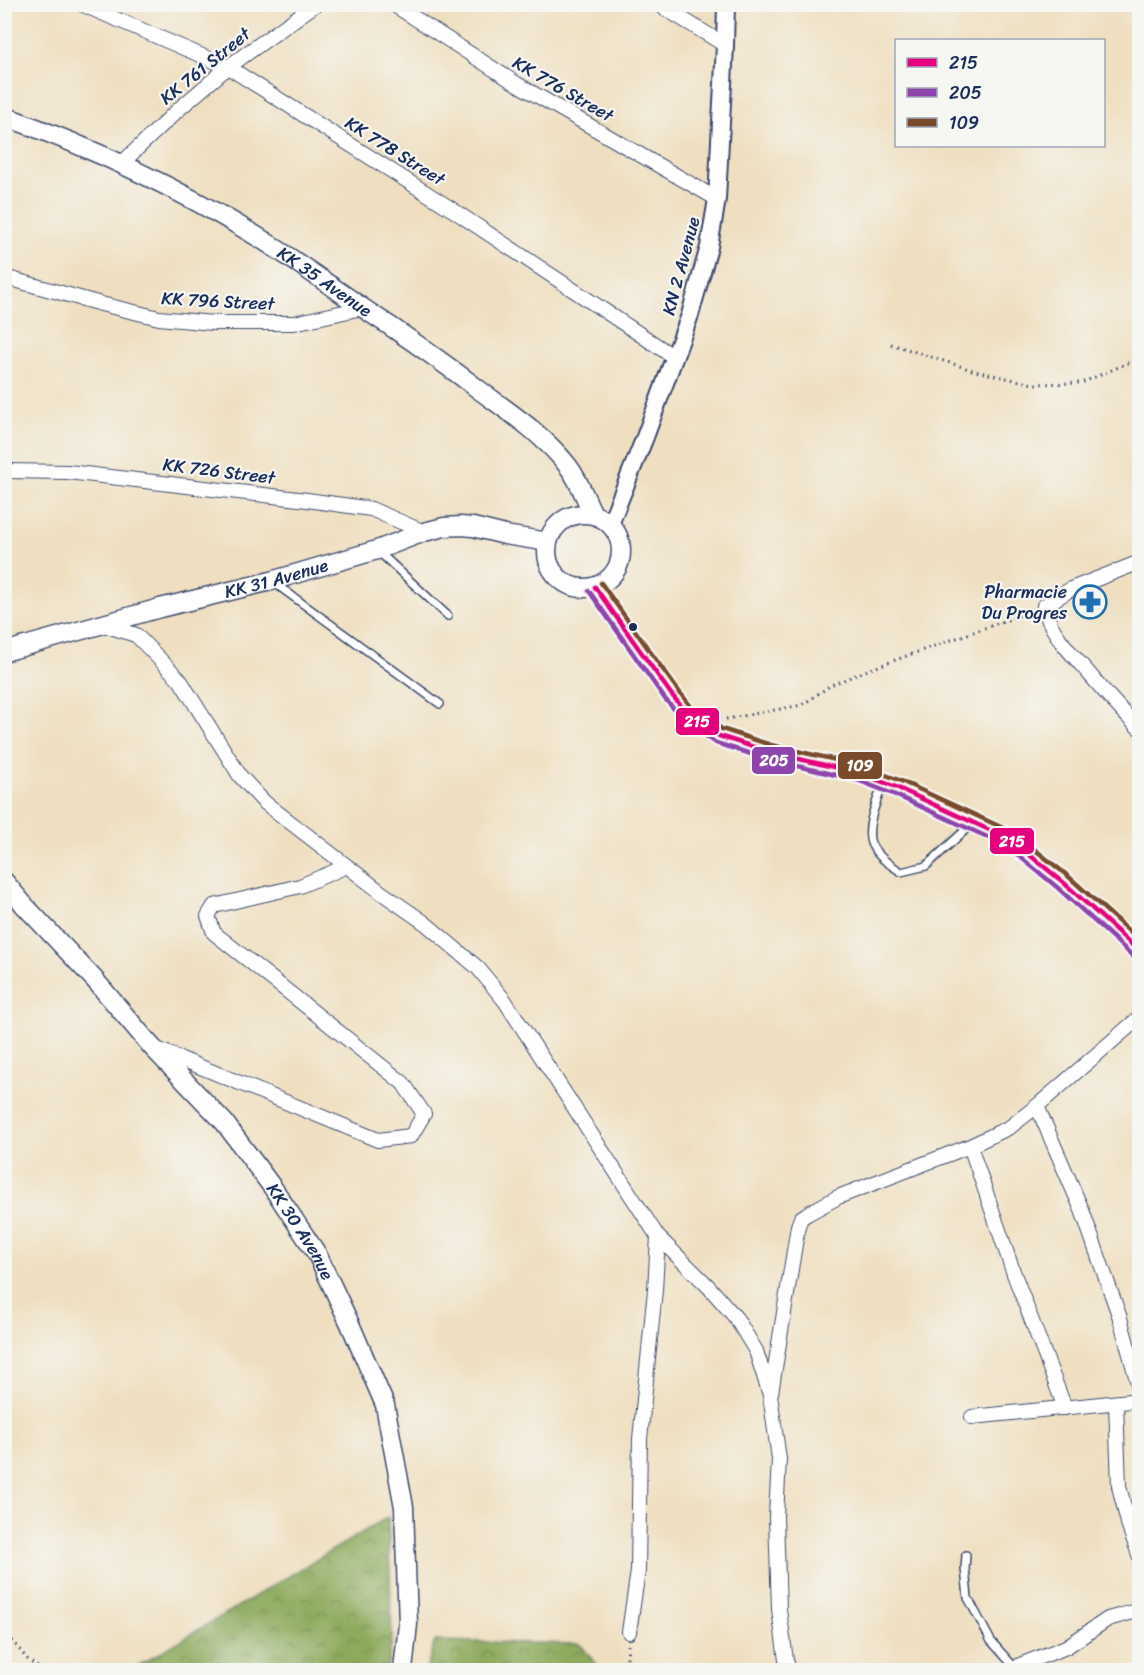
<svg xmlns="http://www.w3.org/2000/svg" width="1144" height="1675" viewBox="0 0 1144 1675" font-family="Sriracha,sans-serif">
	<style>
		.forest { fill: url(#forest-crowns); stroke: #546c5e; stroke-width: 1.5 }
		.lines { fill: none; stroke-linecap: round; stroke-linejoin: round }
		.service-casing { stroke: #3b496d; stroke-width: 10 }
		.minor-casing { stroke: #3b496d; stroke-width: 16 }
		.tertiary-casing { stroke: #3b496d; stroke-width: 20 }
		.secondary-casing { stroke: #3b496d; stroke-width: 21 }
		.path { stroke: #3b496d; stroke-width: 3; stroke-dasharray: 1.5 4.5; stroke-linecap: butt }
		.service { stroke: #fff; stroke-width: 7 }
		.minor { stroke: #fff; stroke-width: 14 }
		.tertiary { stroke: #fff; stroke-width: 16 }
		.secondary { stroke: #fff; stroke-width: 18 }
		.bus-1-casing { stroke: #f6f6f2; stroke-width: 9 }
		.bus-2-casing { stroke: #f6f6f2; stroke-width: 9 }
		.bus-3-casing { stroke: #f6f6f2; stroke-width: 9 }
		.bus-1 { stroke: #e5007d; stroke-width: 4.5 }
		.bus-2 { stroke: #8e44ad; stroke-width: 4.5 }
		.bus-3 { stroke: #7a4b2a; stroke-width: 4.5 }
		.bus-dot { fill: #1b2f5e; stroke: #f6f6f2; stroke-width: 2 }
		.labels { text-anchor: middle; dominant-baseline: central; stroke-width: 4.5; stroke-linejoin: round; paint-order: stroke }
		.street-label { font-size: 18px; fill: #1b2f5e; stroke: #f6f6f2 }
		.poi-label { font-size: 18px; fill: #1b2f5e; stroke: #f6f6f2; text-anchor: end }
		.line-badge { stroke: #f6f6f2; stroke-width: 2 }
		.badge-label { font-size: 16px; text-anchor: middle; font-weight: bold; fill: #fff }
	</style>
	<defs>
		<pattern id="forest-crowns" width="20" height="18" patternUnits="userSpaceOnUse" patternTransform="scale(1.5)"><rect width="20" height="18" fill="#8daa5d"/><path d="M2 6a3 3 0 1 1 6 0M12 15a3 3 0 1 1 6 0" fill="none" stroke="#728b50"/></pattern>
	</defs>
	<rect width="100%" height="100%" fill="#f6f6f2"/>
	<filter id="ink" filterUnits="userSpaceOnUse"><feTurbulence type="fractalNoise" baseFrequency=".0167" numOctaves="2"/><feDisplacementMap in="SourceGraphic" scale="12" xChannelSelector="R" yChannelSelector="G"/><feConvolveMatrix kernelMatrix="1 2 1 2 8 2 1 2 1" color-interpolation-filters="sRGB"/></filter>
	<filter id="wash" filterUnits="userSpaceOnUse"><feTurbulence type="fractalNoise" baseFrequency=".008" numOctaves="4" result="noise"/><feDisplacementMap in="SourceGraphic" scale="24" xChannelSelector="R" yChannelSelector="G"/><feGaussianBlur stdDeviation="1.35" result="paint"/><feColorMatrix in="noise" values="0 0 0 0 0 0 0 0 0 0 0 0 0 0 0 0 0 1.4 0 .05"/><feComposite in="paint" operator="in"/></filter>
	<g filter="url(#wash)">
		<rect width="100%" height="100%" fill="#efdfc0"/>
		<path class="forest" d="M388 1517 392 1638 387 1670H131Z
			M435 1641 580 1644 601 1670H426Z"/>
	</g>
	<g filter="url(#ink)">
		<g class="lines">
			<defs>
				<path id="service" d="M379 552 448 616
					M273 582 440 704
					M883 784C877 800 863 832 873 847 879 858 891 865 901 872L926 866 973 823
					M966 1555 965 1568 968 1598 991 1641 1017 1670"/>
				<path id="minor" d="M81 4 228 67 453 210 674 357
					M393 4 517 84 717 199
					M658 4 725 45
					M122 163 179 109 228 67 316 4
					M4 277 101 304 159 318 213 323H294L362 308
					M4 471 68 472 307 500 371 509 424 532
					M1140 562 1071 589 1044 606C1050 632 1068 650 1085 669 1103 690 1120 710 1140 729
					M101 624 136 635 180 680 240 776 264 802 382 893 425 923 478 968 505 1001 658 1237 708 1286 736 1318 756 1351 770 1395 779 1459 776 1517 779 1609 786 1660 789 1670
					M157 1049 378 1140 411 1136 424 1114 403 1083 214 933 208 916 214 906 300 886 347 866
					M1037 1106 1082 1210 1120 1318 1140 1391
					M771 1393 798 1226 801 1218 807 1214 838 1197 970 1146
					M1116 1403 1119 1486 1129 1527 1140 1557
					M1065 1408 1014 1274 970 1146 1010 1127 1037 1106 1140 1017
					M972 1417 1140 1400
					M629 1632 638 1571 640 1439 655 1290 658 1237
					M1017 1670 1020 1665 1066 1647 1108 1619 1140 1610"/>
				<path id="tertiary" d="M610 524 645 437 690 315 709 247 717 199 725 45 726 4"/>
				<g id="secondary">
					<path id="s1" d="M4 116C93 148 178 188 258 237 303 265 345 297 390 326 421 347 452 369 482 392 512 414 545 436 568 466 579 480 585 498 593 514"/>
					<circle cx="584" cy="551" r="37"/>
					<path d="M595 587 671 694 687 713 701 724 719 736 769 752 859 773 896 787 1011 840 1063 882 1140 952"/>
					<path id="s2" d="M4 652 160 608 271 581 377 550 424 532 444 527 461 526 473 527 505 535 548 542"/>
					<path id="s3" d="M4 881 24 905 94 979 152 1047 224 1122 273 1188 317 1254 350 1324 385 1405 404 1507 408 1624 403 1670"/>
				</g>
			</defs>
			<use href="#service" class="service-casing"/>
			<use href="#minor" class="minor-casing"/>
			<use href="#tertiary" class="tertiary-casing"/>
			<use href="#secondary" class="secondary-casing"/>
			<path class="path" d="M891 344 975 371 1033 384 1081 383 1140 358
				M726 719 802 705 831 685 873 668 1032 611
				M4 1631 29 1661 42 1670
				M626 1670 628 1645"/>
			<use href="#service" class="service"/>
			<use href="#minor" class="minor"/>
			<use href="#tertiary" class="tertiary"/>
			<use href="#secondary" class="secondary"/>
			<defs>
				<path id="bus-1" d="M595 587 671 694 687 713 701 724 719 736 769 752 859 773 896 787 1011 840 1063 882 1140 952"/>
				<path id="bus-2" d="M589 591 665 699 682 718 697 730 716 743 767 759 857 780 893 794 1007 846 1058 888 1135 958"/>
				<path id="bus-3" d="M601 583 677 689 692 708 722 729 771 745 862 766 899 780 1014 833 1068 876 1140 941"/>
			</defs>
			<use href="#bus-1" class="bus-1-casing"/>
			<use href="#bus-2" class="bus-2-casing"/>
			<use href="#bus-3" class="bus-3-casing"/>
			<use href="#bus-1" class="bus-1"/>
			<use href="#bus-2" class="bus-2"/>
			<use href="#bus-3" class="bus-3"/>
		</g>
	</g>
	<defs>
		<symbol id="pharmacy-ring" viewBox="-11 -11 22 22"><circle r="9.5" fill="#f6f6f2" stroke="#1f6fb2" stroke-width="1.5"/><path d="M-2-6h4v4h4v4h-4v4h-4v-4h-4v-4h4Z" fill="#1f6fb2"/></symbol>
	</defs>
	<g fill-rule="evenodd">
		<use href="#pharmacy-ring" x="1071" y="583" width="38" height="38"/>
	</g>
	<circle class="bus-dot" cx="633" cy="627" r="5"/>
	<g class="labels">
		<g class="street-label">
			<text transform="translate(205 66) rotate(-39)">KK 761 Street</text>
			<text transform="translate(563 89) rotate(30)">KK 776 Street</text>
			<text transform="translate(395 151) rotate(32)">KK 778 Street</text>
			<text transform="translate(681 266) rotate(-75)">KN 2 Avenue</text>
			<text stroke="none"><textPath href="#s1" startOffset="362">KK 35 Avenue</textPath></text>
			<text transform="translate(218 301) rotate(3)">KK 796 Street</text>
			<text transform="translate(219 471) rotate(7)">KK 726 Street</text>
			<text stroke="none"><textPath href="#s2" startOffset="282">KK 31 Avenue</textPath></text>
			<text stroke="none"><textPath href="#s3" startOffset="460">KK 30 Avenue</textPath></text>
		</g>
		<g class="poi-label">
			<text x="1067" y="592">Pharmacie<tspan x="1067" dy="21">Du Progres</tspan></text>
		</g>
	</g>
	<g class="line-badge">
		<rect x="675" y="707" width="45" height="29" rx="6" fill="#e5007d"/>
		<rect x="751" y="746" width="45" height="29" rx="6" fill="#8e44ad"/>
		<rect x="837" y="751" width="46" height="29" rx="6" fill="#7a4b2a"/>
		<rect x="989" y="827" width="46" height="28" rx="6" fill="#e5007d"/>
	</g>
	<g class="badge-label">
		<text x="697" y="727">215</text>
		<text x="774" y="766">205</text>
		<text x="860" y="771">109</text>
		<text x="1012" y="847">215</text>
	</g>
	<rect width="1144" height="1675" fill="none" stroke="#f6f6f2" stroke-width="24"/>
	<rect x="895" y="39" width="210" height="108" fill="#f6f6f2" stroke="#9ea6b7" stroke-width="1.5"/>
	<rect x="907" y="58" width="30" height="9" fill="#e5007d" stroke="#9ea6b7" stroke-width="1.5"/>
	<text x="949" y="69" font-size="18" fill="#1b2f5e">215</text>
	<rect x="907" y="88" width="30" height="9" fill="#8e44ad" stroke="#9ea6b7" stroke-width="1.5"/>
	<text x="949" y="99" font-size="18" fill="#1b2f5e">205</text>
	<rect x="907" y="118" width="30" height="9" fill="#7a4b2a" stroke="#9ea6b7" stroke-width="1.5"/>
	<text x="949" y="129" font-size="18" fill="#1b2f5e">109</text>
</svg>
